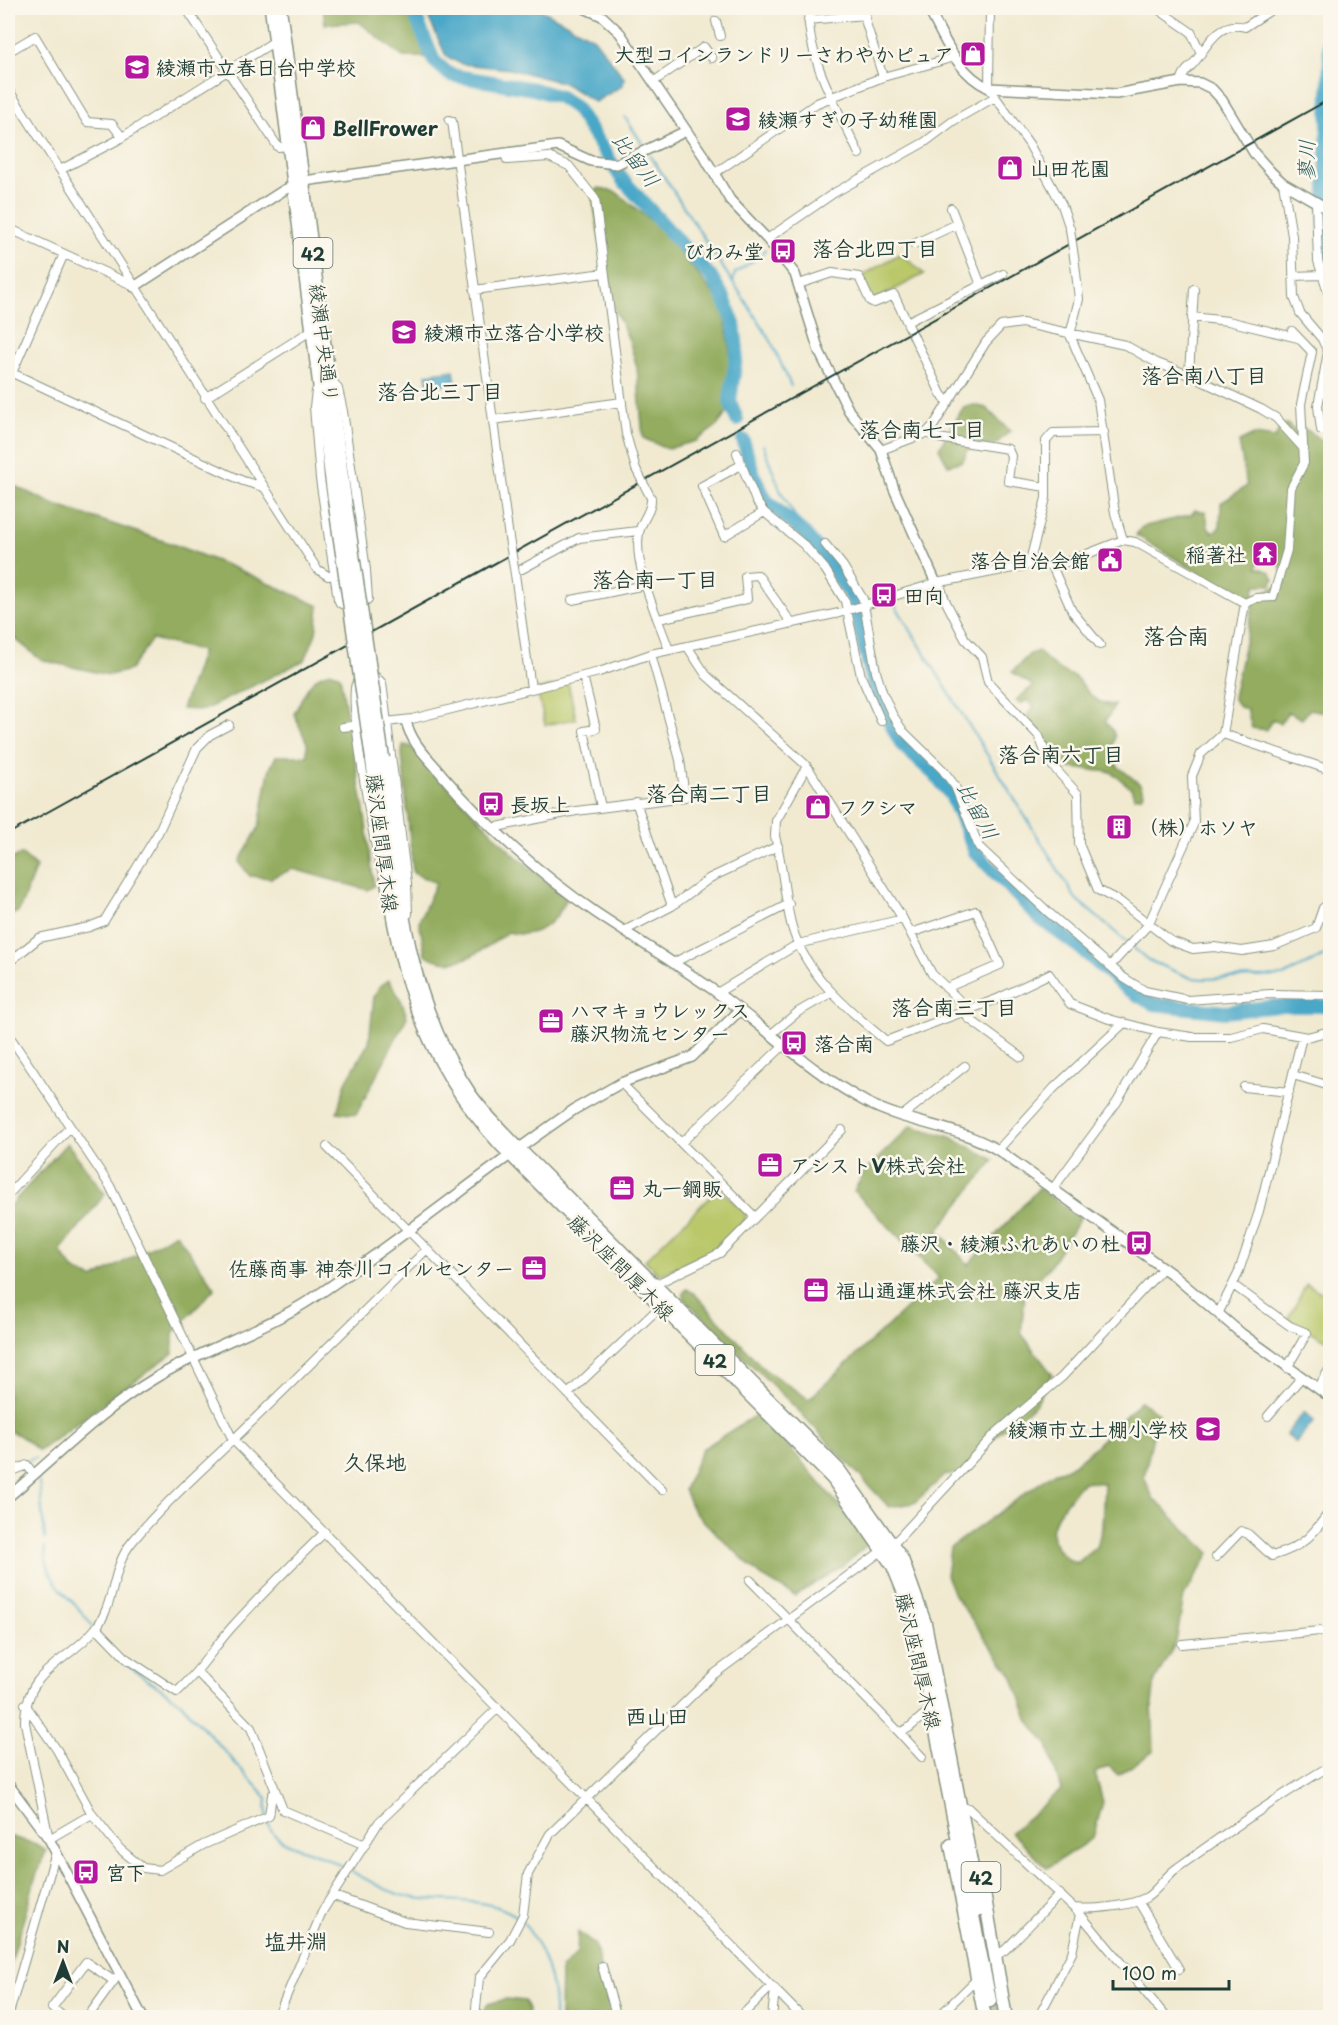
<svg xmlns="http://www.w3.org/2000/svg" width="1338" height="2025" viewBox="0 0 1338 2025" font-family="'Playpen Sans','Klee One',sans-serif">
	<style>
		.green { fill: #bac86a; stroke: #6c824f; stroke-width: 1.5 }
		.forest { fill: #93ac5e; stroke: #597449; stroke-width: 1.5; fill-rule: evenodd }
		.water { fill: #4aa7c8; stroke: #34727e; stroke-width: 1.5 }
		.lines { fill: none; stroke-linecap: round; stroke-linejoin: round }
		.stream { stroke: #4aa7c8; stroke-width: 2 }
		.river { stroke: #4aa7c8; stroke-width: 14 }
		.primary-tunnel { stroke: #c7c7b2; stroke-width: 12; stroke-dasharray: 12 6; stroke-linecap: butt }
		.minor-casing { stroke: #889482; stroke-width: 10 }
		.tertiary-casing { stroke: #889482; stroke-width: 12 }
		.primary-casing { stroke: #889482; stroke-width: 15 }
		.minor { stroke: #fff; stroke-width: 8 }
		.tertiary { stroke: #fff; stroke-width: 9 }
		.primary { stroke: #fff; stroke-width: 12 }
		.rail { stroke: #1f3d34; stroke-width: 2 }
		.minor-bridge-casing { stroke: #889482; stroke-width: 10; stroke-linecap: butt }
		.primary-bridge-casing { stroke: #889482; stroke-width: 15; stroke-linecap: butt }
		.minor-bridge { stroke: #fff; stroke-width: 8 }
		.primary-bridge { stroke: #fff; stroke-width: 12 }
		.labels { text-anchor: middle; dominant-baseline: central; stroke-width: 5; stroke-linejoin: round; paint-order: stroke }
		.shield { fill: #fbf7ec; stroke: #61756b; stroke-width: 1.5 }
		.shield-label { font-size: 18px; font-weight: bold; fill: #1f3d34 }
		.poi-label { font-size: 20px; font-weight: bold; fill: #1f3d34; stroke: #fbf7ec; text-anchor: start }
		.street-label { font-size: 20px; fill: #1f3d34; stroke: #fbf7ec }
		.water-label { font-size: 21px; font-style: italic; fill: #2c5d60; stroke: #fbf7ec }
		.neighbourhood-label { font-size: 21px; font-weight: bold; fill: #1f3d34; stroke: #fbf7ec }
		.quarter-label { font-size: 22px; font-weight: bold; fill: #1f3d34; stroke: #fbf7ec }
	</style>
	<rect width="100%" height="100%" fill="#fbf7ec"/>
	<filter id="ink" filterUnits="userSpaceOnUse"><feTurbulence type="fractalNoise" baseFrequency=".0167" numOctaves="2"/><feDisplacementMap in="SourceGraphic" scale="12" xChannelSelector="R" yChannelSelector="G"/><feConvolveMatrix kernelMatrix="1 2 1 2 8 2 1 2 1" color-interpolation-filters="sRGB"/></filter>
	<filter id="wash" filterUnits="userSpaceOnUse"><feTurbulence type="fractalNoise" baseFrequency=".008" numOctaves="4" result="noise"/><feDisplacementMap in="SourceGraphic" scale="24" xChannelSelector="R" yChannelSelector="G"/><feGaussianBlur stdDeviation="1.35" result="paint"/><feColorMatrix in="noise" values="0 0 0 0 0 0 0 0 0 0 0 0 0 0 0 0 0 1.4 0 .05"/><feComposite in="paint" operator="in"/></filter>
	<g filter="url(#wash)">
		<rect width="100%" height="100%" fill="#f1ead1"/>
		<path class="green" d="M901 253 924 274 875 300 871 299 864 281 865 274Z
			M568 683 576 719 545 725 537 690Z
			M719 1188 746 1214 745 1220 716 1249 662 1274 657 1273 645 1260Z
			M1306 1284 1330 1297V1342L1288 1320Z"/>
		<path class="forest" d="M323 8H409L425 57H403L359 22 325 24Z
			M599 188 616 192 660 228 723 305 730 349 729 410 717 426 696 441 667 449 643 438 637 367 629 340 610 299 592 194Z
			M974 405 986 408 1010 431 996 444 968 449 963 461 948 465 939 448 963 408Z
			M1287 424 1295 431 1307 430 1330 447V707L1327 713 1310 709 1302 719 1288 712 1280 724 1273 719 1266 730 1252 728 1247 710 1238 706 1233 697 1254 602 1227 590 1136 535 1142 527 1191 515 1195 510 1206 512 1208 527 1213 532 1220 527 1221 503 1247 486 1239 442 1254 435 1275 438 1281 425ZM1259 560 1279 562 1286 583 1253 596 1256 585H1272L1274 579 1270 572 1257 567Z
			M8 483 55 505 170 543 242 571 319 606 316 633 305 660 204 710 182 709 202 651 152 639 130 670 109 675 41 660 8 633Z
			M1038 651C1049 662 1058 671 1073 676 1084 681 1088 705 1115 705L1105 722C1117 733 1117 737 1110 752L1118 760 1117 766 1140 784 1144 793 1142 796 1134 797 1131 788 1111 772 1061 767 1051 759 1041 732 1026 717 1034 707 1028 700 1020 704 1016 700 1033 686 1012 672 1030 654Z
			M332 672 340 676 365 816 374 886 368 890 293 869 271 878 250 876 239 862 259 827 269 771 276 756H307V743L294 714C303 697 310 674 332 672Z
			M403 745 410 746 511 852 567 898C557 923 535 940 508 932 484 949 454 975 425 954L419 921 436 883 413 873 402 754Z
			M21 854 36 867 19 911 8 917V861Z
			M389 980 401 1000 407 1017 356 1115 337 1112 346 1082 369 1042 374 997 379 987Z
			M911 1126 951 1137 994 1160 938 1230 968 1265 1039 1188 1080 1218 1050 1266 1025 1293 1021 1333 1052 1374 1036 1404 993 1438 960 1473 944 1476 914 1503 889 1507 798 1410 685 1300 683 1293 687 1289 695 1294 764 1369 809 1399 939 1278 854 1191 865 1171Z
			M67 1143 105 1194 60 1251 73 1269 93 1279 176 1233 215 1288 173 1333V1353L39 1451 19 1435 8 1431V1208Z
			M1140 1401 1158 1413 1144 1477 1153 1498 1210 1553 1184 1596 1176 1642 1155 1681 1152 1704 1154 1751 1118 1775 1109 1766 1095 1773 1103 1802 1093 1838 1047 1868 1011 1832 1061 1790 1048 1745 1029 1721 1012 1675 954 1595 946 1575 950 1548 1055 1472C1079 1470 1121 1419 1140 1401ZM1083 1482 1104 1483 1102 1529 1096 1547 1077 1563C1068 1560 1065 1557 1058 1549 1040 1527 1069 1499 1083 1482Z
			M756 1415 791 1449 870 1542 844 1565 795 1596 761 1576 694 1512 684 1490 702 1449Z
			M8 1836 36 1844 46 1851 36 1876 8 1973Z
			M578 1932 595 1944 611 2017 560 2018 561 1969 577 1953Z
			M506 1999 525 2001 529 2009 528 2017H480L488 2004Z"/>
		<path class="water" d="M424 8H538L594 38 624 78 623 85 595 102 564 83 510 69 461 64 446 56Z
			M454 370 456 383 428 387 426 374Z
			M1304 1412 1314 1421 1296 1443 1286 1434Z"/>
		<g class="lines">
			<path class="stream" d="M625 117 644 146
				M650 155 733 283
				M765 249 763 254 735 273 733 282 771 341 791 386
				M763 445 781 492 806 535
				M892 600 1076 899 1148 960 1191 978 1204 979 1283 976 1330 953
				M8 1458 15 1466 35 1458
				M39 1482 45 1539
				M45 1547C45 1587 76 1599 93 1627
				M94 1632 124 1663 180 1702 267 1798C263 1841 282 1841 316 1854 326 1858 336 1863 346 1868
				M351 1871C372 1882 392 1895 415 1898 449 1903 490 1896 519 1918
				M523 1922C543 1948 556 1984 554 2018"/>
			<path class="river" d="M412 8 434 61 450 75 534 89 560 97 576 108 622 179 712 278 724 298 734 324 737 350 730 401 737 420
				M1328 8 1330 61 1325 222 1326 251 1330 276
				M743 440 754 476 766 500 806 535 826 559 853 599 877 698 902 745 934 774 951 795 975 852 1039 918 1079 947 1127 989 1153 1004 1225 1012 1277 1006H1330"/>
		</g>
	</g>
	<g filter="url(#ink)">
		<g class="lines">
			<path class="primary-tunnel" d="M990 2001 993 2018"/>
			<defs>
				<path id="minor" d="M186 8 278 147 289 146
					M808 8C808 63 836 104 859 154
					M865 8 866 23 883 77
					M990 8 989 88 1029 144 1062 205 1070 229
					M1156 8 1191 32 1200 51
					M808 20 865 15
					M716 21 720 36
					M8 52 35 36 87 122 112 124 122 137
					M653 82 704 47 712 58
					M1181 82C1184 69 1190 69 1197 59 1209 42 1221 20 1245 27L1274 8
					M8 89 317 569 328 576 366 570 343 411 338 389 331 378
					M449 120 452 121 509 538
					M505 153 507 160 549 157 569 166 595 199 626 434 636 469
					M60 170 116 141 275 41
					M715 173 817 103 883 77 955 57
					M1283 183 1292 236 1294 297 1300 313 1322 339 1328 352 1318 406 1321 430H1330
					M1316 202 1318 261 1330 298
					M951 208 981 285
					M8 228 130 284
					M767 239 834 193 925 142 953 121 995 97
					M914 244 957 224
					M1075 264 1079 299 1070 335 1098 400 1115 513 1123 540
					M1293 276 1321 275
					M799 284 832 273 859 277 870 301 874 303 894 295 941 394 947 401
					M474 290 604 273
					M1192 317 1228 321 1298 338
					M907 322 1003 274
					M8 371 243 481 263 487
					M12 373 64 254
					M1189 375 1194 289
					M316 391 314 407 320 479 338 599 340 603C349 609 361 606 368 599L366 570
					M205 398 312 330
					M493 420 622 402
					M926 433 938 438 1008 449 1011 456 1008 481 1046 487
					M881 450 926 433 934 425 986 342 1001 326 1022 323 1125 345 1157 363 1189 375 1261 409 1276 418 1304 449
					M737 453 756 501 764 512 804 545 825 569 845 601 861 676 881 721
					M741 465 702 486 724 536 764 512
					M651 498C652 512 641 520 639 533 633 566 658 618 669 650
					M825 544 843 566 863 599 876 672 883 694 892 714 903 731 943 770 955 786 979 847 1048 912 1124 978 1145 991 1188 1000 1270 994 1330 995
					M1029 565 1046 498V441L1053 433 1104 432
					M1052 566 1072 611 1100 645
					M522 569 579 538 638 531
					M515 574 531 688
					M939 582 945 600 965 639 982 657 988 682 1039 736 1049 762 1078 794 1079 844 1098 890 1119 901 1171 941 1193 949 1214 947 1242 951 1274 946 1316 928 1323 908 1330 903
					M572 600 645 585
					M1245 603 1256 598 1273 597 1287 550 1291 488 1304 463 1301 404 1312 352 1292 331
					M659 619 747 599 745 576 758 575 792 624
					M687 646 706 675 807 766 903 919 798 944 717 993
					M583 676 596 729 584 731 601 807
					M343 727 412 719 599 672 651 654 839 613 936 583 1029 565H1059L1123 540 1135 542 1245 603
					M1223 734 1330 770
					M807 766 776 821 775 836C783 866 784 898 792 927 806 976 849 1010 886 1041L997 999 1049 974 1070 1004 1109 1019 1158 1032 1192 1037H1231L1263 1029 1307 1037 1330 1031
					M636 802 672 906
					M492 828 576 811 685 797 680 760 651 654
					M380 867C374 839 348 703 356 684 359 676 367 676 375 676L382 683 407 883 408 914
					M903 919 932 974 962 1003 968 1018 1021 1057
					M624 931 672 906 710 878 778 846
					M911 933 976 911 1000 965 946 988
					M8 963 39 938 89 927 104 921 158 833 197 748 210 735 229 725
					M673 963 789 904
					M1110 966 1148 925 1194 823 1192 776 1201 754 1223 734 1245 603
					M8 1034 110 1186 233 1440 803 2018
					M770 1035 798 1012 831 993
					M1293 1075 1330 1086
					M621 1083 754 1216
					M1244 1087 1289 1092
					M902 1116 965 1066
					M681 1143 784 1045
					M327 1147 662 1490
					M998 1150 1054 1088 1123 1024
					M1052 1190 1117 1102 1158 1032
					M8 1195 70 1127
					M654 1285 720 1253 842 1130
					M1233 1285 1290 1326 1307 1333 1287 1368
					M1218 1314 1238 1274 1259 1211 1302 1037
					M1318 1388 1330 1368
					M568 1394 661 1306
					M1268 1416 1301 1378
					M8 1473 27 1465 34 1475
					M1216 1557 1241 1531 1248 1534 1272 1556C1303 1547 1312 1536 1330 1511
					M750 1580 899 1732C913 1730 919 1714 933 1710
					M97 1628 127 1659 177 1692C200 1671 211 1651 231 1628 261 1595 293 1563 325 1532
					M1182 1644 1320 1631 1330 1637
					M198 1673 251 1728 283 1810 365 1845
					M25 1704 57 1750 92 1814 120 1849 143 1868 160 1870 203 1845 269 1816 272 1795 277 1794
					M899 1732 922 1757
					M968 1808 1080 1914 1167 2018
					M92 1814 49 1839 25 1723C25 1668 67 1664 95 1629 116 1604 111 1567 132 1542 163 1504 200 1472 235 1438 299 1376 363 1312 427 1249
					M334 1896 405 1922 489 1932
					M1138 1901 1179 1969
					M1074 1908C1092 1910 1132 1906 1147 1897 1158 1890 1165 1876 1177 1868 1227 1832 1277 1797 1330 1766
					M997 1955 1005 1950 1060 1894
					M602 1966 617 2018
					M8 2017 56 1852
					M65 2018 52 2008 86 1962 114 1981
					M87 2018 116 1978
					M277 2018 323 1910 379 1822 498 1708
					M475 2018 479 1978 510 1940 523 1915 528 1874 550 1834 713 1675 898 1539 996 1433 1062 1377 1163 1268
					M739 2018 772 1986
					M772 2018 775 1989
					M937 2018 977 1979
					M1038 2018 1072 1953 1080 1914"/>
				<path id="tertiary" d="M584 8 602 16 620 33 705 158 730 200 767 239 795 274 819 351 849 411 881 450 894 489 936 583
					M928 8C944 37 956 73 989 88L1116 94 1181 82 1200 83 1212 89 1222 100 1254 153 1271 172 1283 183 1330 210
					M134 287 284 190 304 181 558 146 591 161 617 164 686 131
					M406 721C412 745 428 757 443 776 486 826 541 875 595 912 635 939 677 964 716 992 766 1028 812 1073 866 1102 908 1124 955 1125 998 1150L1173 1275 1242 1334 1330 1397
					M8 1497C55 1458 99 1412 152 1380 203 1348 263 1331 313 1298 403 1239 486 1169 575 1109L621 1083 692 1057 740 1010
					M8 1784 49 1839 143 2018"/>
				<path id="primary" d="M271 8 334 499
					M280 8 345 500
					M383 758C397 874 402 994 470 1094 484 1114 502 1131 518 1148L839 1470 902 1559 925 1623 980 1909
					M372 759C391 908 393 1027 500 1144L833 1479 893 1566 910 1608 919 1646 990 2001
					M951 1845 985 2018
					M985 1898 1006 2018"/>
			</defs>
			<use href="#minor" class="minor-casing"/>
			<use href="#tertiary" class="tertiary-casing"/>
			<use href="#primary" class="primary-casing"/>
			<use href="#minor" class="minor"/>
			<use href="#tertiary" class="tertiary"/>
			<use href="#primary" class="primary"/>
			<path class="rail" d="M8 834 1330 99"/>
			<defs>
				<path id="minor-bridge" d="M1070 229 1075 264
					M636 469 651 498
					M509 538 515 574"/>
				<path id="primary-bridge" d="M334 499 372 759
					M345 500 383 758"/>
			</defs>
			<use href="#minor-bridge" class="minor-bridge-casing"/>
			<use href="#primary-bridge" class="primary-bridge-casing"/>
			<use href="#minor-bridge" class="minor-bridge"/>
			<use href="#primary-bridge" class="primary-bridge"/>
		</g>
	</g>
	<defs>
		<symbol id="shop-square" viewBox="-11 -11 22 22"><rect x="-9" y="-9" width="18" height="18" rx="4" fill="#b5179e" stroke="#fbf7ec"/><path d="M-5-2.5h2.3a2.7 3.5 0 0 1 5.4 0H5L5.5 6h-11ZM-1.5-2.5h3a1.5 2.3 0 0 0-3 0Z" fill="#fff"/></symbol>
		<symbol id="school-square" viewBox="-11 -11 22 22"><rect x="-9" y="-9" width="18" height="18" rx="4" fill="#b5179e" stroke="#fbf7ec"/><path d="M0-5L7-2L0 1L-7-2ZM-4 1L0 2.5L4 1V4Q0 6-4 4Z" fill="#fff"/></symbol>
		<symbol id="bus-square" viewBox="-11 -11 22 22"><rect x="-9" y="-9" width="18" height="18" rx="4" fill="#b5179e" stroke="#fbf7ec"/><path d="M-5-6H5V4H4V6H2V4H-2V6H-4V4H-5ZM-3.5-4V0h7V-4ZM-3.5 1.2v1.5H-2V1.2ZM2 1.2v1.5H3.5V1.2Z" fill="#fff"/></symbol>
		<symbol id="temple-square" viewBox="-11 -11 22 22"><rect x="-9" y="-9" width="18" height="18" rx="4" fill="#b5179e" stroke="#fbf7ec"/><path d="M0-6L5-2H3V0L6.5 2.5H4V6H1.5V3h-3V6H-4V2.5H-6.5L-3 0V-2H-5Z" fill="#fff"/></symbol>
		<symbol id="civic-square" viewBox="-11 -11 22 22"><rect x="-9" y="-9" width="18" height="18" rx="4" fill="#b5179e" stroke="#fbf7ec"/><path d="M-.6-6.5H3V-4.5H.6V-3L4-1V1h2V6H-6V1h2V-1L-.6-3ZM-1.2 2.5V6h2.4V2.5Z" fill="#fff"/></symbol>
		<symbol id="building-square" viewBox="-11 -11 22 22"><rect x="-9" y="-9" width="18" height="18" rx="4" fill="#b5179e" stroke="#fbf7ec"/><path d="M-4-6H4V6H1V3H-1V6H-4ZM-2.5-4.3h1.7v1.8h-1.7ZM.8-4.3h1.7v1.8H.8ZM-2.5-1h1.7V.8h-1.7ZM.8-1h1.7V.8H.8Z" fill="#fff"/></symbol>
		<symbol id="office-square" viewBox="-11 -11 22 22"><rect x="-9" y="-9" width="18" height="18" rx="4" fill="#b5179e" stroke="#fbf7ec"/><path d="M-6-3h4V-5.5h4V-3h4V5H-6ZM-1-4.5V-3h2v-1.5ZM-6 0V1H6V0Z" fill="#fff"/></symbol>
	</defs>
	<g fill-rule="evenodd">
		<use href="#shop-square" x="958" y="39" width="30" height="30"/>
		<use href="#school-square" x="122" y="52" width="30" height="30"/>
		<use href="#school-square" x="723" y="104" width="30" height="30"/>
		<use href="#shop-square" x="298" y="113" width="30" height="30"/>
		<use href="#shop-square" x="995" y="153" width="30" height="30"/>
		<use href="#bus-square" x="768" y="236" width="30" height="30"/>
		<use href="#school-square" x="389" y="317" width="30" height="30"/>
		<use href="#temple-square" x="1250" y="539" width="30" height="30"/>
		<use href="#civic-square" x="1095" y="545" width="30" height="30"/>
		<use href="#bus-square" x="869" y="580" width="30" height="30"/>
		<use href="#bus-square" x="476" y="789" width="30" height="30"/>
		<use href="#shop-square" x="803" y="792" width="30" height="30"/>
		<use href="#building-square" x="1104" y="812" width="30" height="30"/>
		<use href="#office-square" x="536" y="1006" width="30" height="30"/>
		<use href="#bus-square" x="779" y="1028" width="30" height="30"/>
		<use href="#office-square" x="755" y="1150" width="30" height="30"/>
		<use href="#office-square" x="607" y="1173" width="30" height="30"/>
		<use href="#bus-square" x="1124" y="1228" width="30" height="30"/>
		<use href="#office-square" x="519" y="1253" width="30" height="30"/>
		<use href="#office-square" x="801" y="1275" width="30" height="30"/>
		<use href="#school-square" x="1193" y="1414" width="30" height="30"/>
		<use href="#bus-square" x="71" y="1857" width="30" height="30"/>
	</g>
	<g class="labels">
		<g class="shield">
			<rect x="293.5" y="238" width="39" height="30" rx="4.5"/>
			<rect x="695.5" y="1345" width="39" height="30" rx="4.5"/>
			<rect x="961.5" y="1862" width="39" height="30" rx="4.5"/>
		</g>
		<g class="shield-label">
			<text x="313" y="253">42</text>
			<text x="715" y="1360">42</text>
			<text x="981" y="1877">42</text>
		</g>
		<g class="poi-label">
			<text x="954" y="54" text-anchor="end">大型コインランドリーさわやかピュア</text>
			<text x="156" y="67">綾瀬市立春日台中学校</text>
			<text x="758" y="119">綾瀬すぎの子幼稚園</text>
			<text x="332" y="128">BellFrower</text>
			<text x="1030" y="168">山田花園</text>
			<text x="764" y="251" text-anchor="end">びわみ堂</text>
			<text x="424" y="332">綾瀬市立落合小学校</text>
			<text x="1246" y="554" text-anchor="end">稲著社</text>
			<text x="1090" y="560" text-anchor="end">落合自治会館</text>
			<text x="904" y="595">田向</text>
			<text x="510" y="804">長坂上</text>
			<text x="838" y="807">フクシマ</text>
			<text x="1138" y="827">（株）ホソヤ</text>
			<text x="570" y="1010">ハマキョウレックス<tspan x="570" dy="23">藤沢物流センター</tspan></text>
			<text x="814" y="1043">落合南</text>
			<text x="790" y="1165">アシストV株式会社</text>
			<text x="642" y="1188">丸一鋼販</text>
			<text x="1120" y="1243" text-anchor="end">藤沢・綾瀬ふれあいの杜</text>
			<text x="514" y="1268" text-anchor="end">佐藤商事 神奈川コイルセンター</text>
			<text x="836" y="1290">福山通運株式会社 藤沢支店</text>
			<text x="1188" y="1429" text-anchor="end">綾瀬市立土棚小学校</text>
			<text x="106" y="1872">宮下</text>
		</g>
		<g class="street-label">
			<text transform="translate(325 343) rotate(83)">綾瀬中央通り</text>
			<text transform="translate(383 843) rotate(83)">藤沢座間厚木線</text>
			<text transform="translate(622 1267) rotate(45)">藤沢座間厚木線</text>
			<text transform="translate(919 1661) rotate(77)">藤沢座間厚木線</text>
		</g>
		<g class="water-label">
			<text transform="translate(637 159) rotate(53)">比留川</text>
			<text transform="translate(1305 160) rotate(-89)">蓼川</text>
			<text transform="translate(979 810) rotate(62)">比留川</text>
		</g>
		<g class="neighbourhood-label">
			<text x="875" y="247">落合北四丁目</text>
			<text x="1204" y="374">落合南八丁目</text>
			<text x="440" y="390">落合北三丁目</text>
			<text x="922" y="428">落合南七丁目</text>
			<text x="655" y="578">落合南一丁目</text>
			<text x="1061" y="753">落合南六丁目</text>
			<text x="709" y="792">落合南二丁目</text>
			<text x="954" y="1006">落合南三丁目</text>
			<text x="375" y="1461">久保地</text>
			<text x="657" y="1715">西山田</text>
			<text x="296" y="1940">塩井淵</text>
		</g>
		<g class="quarter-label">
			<text x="1176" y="634">落合南</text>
		</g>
	</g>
	<rect width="1338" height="2025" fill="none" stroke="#fbf7ec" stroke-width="30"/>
	<g transform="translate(63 1962)" stroke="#fbf7ec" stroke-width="4.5" paint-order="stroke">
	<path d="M0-4.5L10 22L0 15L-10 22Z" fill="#1f3d34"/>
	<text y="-9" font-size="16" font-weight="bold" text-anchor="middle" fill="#1f3d34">N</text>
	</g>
	<path d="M1113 1980v9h116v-9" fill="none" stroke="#1f3d34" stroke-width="3"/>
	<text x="1122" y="1980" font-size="18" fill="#1f3d34" stroke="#fbf7ec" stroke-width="4.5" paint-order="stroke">100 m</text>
</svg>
